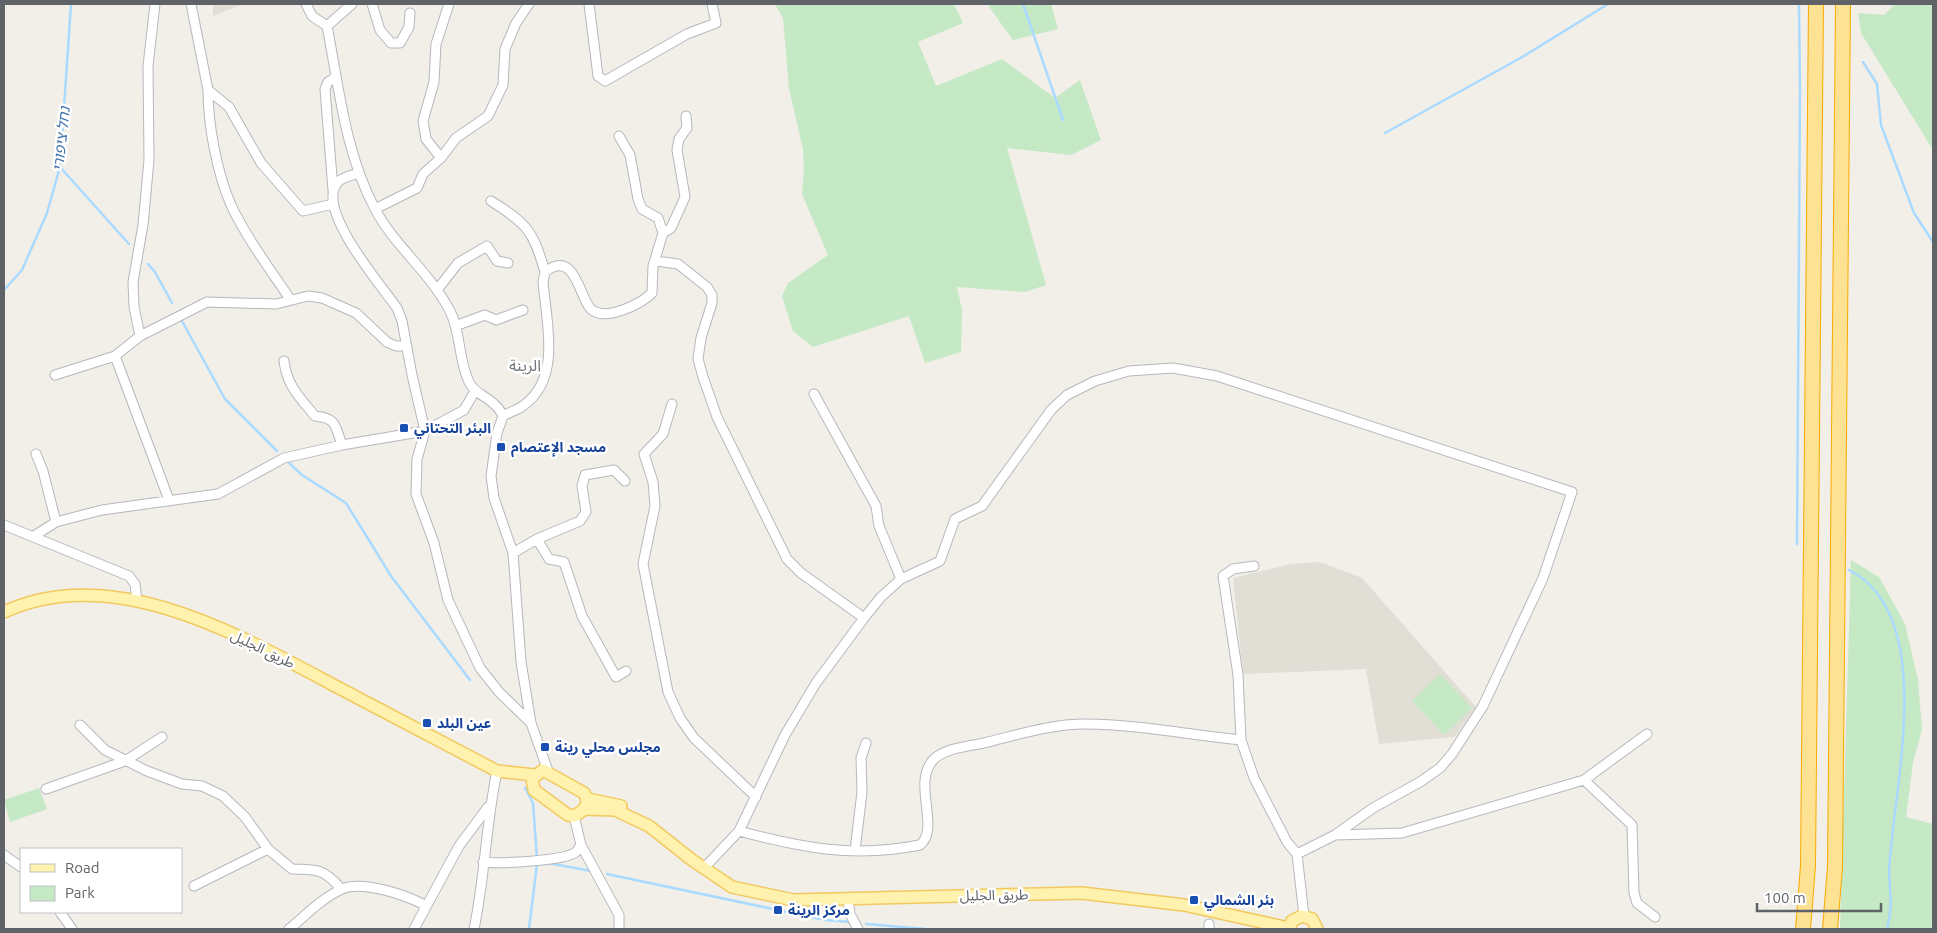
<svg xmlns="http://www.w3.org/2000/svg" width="1937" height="933" viewBox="0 0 1937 933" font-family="Ubuntu,'Noto Sans Arabic','Noto Sans Hebrew',sans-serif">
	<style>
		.education { fill: #e1ded6 }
		.green { fill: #c5e8c5 }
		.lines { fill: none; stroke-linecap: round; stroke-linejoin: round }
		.stream { stroke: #aadaff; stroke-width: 2.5 }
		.minor-casing { stroke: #b5b8bc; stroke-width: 11 }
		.major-casing { stroke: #f2c960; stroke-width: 14 }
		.highway-casing { stroke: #f9ab00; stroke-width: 16 }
		.minor { stroke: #fff; stroke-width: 9 }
		.major { stroke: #fff2af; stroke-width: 11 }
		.highway { stroke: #fde293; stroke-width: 14 }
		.transit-dot { fill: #1a4fb4; stroke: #fff; stroke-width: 2 }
		.labels { text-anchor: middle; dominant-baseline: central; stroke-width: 5; stroke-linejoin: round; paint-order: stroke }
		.transit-label { font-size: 14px; font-weight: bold; fill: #164399; stroke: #fff; text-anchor: start }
		.street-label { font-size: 14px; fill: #5f6368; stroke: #fff }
		.water-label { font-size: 15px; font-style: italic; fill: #4174aa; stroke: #fff }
		.quarter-label { font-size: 16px; fill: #70757a; stroke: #fff }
	</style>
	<rect width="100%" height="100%" fill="#f1efe8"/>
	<path class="education" d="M213 4H243L213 16Z
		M1320 562 1362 578 1476 707 1455 737 1379 744 1366 669 1243 674 1233 578 1291 564Z"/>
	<path class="green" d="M775 4H954L963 23 918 42 936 86 1002 59 1055 98 1080 80 1101 140 1071 155 1007 148 1046 285 1025 292 957 287 962 310 961 352 925 363 909 316 813 347 793 331 782 296 788 283 828 255 802 194 804 169 803 149 789 89 783 18Z
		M987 4H1051L1058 29 1013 40Z
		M1895 4H1933V150L1861 33 1858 13 1884 15Z
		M1851 560 1879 577 1905 624 1918 680 1922 729 1913 763 1906 817 1933 824V919L1931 929H1840Z
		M1440 674 1472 708 1444 735 1412 701Z
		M39 788 47 809 10 822 4 800Z"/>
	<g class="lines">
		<path class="stream" d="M1023 4 1063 120
			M1863 62 1877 84 1881 125 1914 213 1933 242
			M1385 133 1524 56 1608 4
			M60 167 129 244
			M148 264 155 272 172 303
			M4 290 22 270 47 213 60 167 71 4
			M182 321 225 399 277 451
			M287 461 302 475 346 503 391 576 470 680
			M1797 544 1800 90 1799 4
			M1849 570C1932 612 1899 764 1892 839 1891 850 1889 862 1889 873 1890 896 1893 906 1887 929
			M525 788 533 803 537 858
			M548 863 591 871
			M607 874 825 920 851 922
			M866 924 926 929
			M529 929 537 864"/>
		<defs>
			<path id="minor" d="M191 4 208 90 229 107 261 163 303 211 333 204
				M306 4 312 16 327 26
				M352 4 327 26C339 87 345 153 375 209 394 245 429 272 449 309 461 331 458 359 469 382 475 394 485 395 494 404 498 407 501 412 503 416 510 412 518 410 524 405 562 378 546 320 543 282L545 272C576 247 580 302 592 310 607 321 641 304 652 293L653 266 663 233 658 218 642 209 638 199 630 155 619 136
				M372 4 380 30 391 43H400L409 27 410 13
				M589 4 598 76 605 81 687 34 716 23 712 4
				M208 90C208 125 217 173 231 205 247 239 270 269 290 299
				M441 158 426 139 423 121 434 82 436 44 449 4
				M359 173C353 175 342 177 338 182 314 208 381 285 397 308L402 321 412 375 425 431 417 459 416 494 434 543 448 600 480 668 499 692 531 723 548 771
				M333 190 325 89 328 82 336 77
				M491 201C528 224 533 231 545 272
				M375 209 417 188 423 174 441 158 456 138 488 116 503 85 505 49 516 23 529 4
				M663 233 671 228 685 197 677 150 679 139 687 128 686 116
				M656 261 678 264 707 287 712 295V303L701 338 698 359 703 377 717 417 787 559 801 573 864 618 816 683 785 735 739 831 704 868
				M437 290 458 263 487 246 497 261 508 263
				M455 326 485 315 496 320 523 310
				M140 336 134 307 133 282 143 225 149 160 148 66 155 4
				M115 356 169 500
				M284 361C287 386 300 398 315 416 337 418 335 426 342 445
				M55 375 115 356 140 336 207 302 276 304 308 296 322 298 356 313 387 342 396 346H407
				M814 394 876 506 879 526 901 579 881 597 864 618
				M672 404 663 434 644 454 653 482 655 506 643 564 668 692 680 718 694 738 756 797
				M503 416 497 433 491 476 494 498 513 553 521 662 531 723
				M36 454 43 471 56 522
				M4 525 129 576 135 584 137 601
				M34 536 56 522 102 510 218 494 284 458 342 445 425 431 464 410 475 391
				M537 539 549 559 564 562 582 616 616 677 626 671
				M513 553 537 539 580 521 586 512 582 486 585 475 614 470 625 481
				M1254 566 1233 569 1223 576 1238 675 1241 740 1254 778 1287 842 1297 854 1304 916
				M901 579 940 561 955 519 982 506 1051 410 1067 395 1095 381 1129 371 1173 368 1217 376 1572 492 1543 578 1483 706 1452 754 1440 768 1420 782 1373 808 1335 835 1297 854
				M80 725 105 750 147 771 182 784 202 786 223 796 245 817 268 849 292 869C316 869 325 869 341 889
				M1584 780 1632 825 1634 893 1637 903 1655 917
				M46 789 125 761 162 737
				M574 816 581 845 619 915V929
				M739 831C802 848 854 858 920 845 941 828 911 782 934 759 946 748 969 746 984 743 1017 735 1051 724 1085 724 1135 724 1191 735 1241 740
				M1335 835 1402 833 1584 780 1647 734
				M855 851 862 792 861 758 866 743
				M4 855 21 867
				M483 862C498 864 565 861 576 852 577 851 580 846 581 845
				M194 886 268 849
				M848 899 850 914 858 929
				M60 912 72 929
				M289 929C305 916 322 898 342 889 363 880 405 895 425 905
				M414 929 459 846 488 807
				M474 929C485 877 486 823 497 771
				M1209 929V924"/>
			<path id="major" d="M4 612C114 561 243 637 339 688 391 715 444 743 497 771L535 775
				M543 770 584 793C591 804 584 811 574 816L568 815 534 790 532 779Z
				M588 799 621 806
				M584 809 615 810 649 826 692 860 732 887 793 900 1082 893 1184 905 1289 928
				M1289 929 1292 921 1302 916 1312 919 1317 929"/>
			<path id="highway" d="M1803 929 1808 866 1816 4
				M1830 929 1835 867 1843 4"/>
		</defs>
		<use href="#minor" class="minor-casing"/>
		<use href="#major" class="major-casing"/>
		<use href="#highway" class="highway-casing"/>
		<use href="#minor" class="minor"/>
		<use href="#major" class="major"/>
		<use href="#highway" class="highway"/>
	</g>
	<g class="transit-dot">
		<rect x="399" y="423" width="10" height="10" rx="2.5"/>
		<rect x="496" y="442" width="10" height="10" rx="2.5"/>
		<rect x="422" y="718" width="10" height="10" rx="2.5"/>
		<rect x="540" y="742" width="10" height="10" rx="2.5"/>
		<rect x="1189" y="895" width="10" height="10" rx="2.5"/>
		<rect x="773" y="905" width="10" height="10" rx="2.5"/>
	</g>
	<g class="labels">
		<g class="transit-label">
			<text x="414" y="428">البئر التحتاني</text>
			<text x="511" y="447">مسجد الإعتصام</text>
			<text x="437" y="723">عين البلد</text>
			<text x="555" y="747">مجلس محلي رينة</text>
			<text x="1204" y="900">بئر الشمالي</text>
			<text x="788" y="910">مركز الرينة</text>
		</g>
		<g class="street-label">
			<text transform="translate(263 649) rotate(26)">طريق الجليل</text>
			<text transform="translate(994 895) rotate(-1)">طريق الجليل</text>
		</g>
		<g class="water-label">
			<text transform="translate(61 139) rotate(-84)">נחל ציפורי</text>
		</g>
		<g class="quarter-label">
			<text x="525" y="365">الرينة</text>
		</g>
	</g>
	<rect width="1937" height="933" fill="none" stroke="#5f6368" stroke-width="10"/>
	<rect x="20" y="848" width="162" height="65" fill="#ffffff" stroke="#bfc1c3"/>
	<rect x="30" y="864" width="25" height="8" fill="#fff2af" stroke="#bfc1c3"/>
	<text x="65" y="873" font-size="15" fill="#5f6368">Road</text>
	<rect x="30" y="886" width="25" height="15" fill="#c5e8c5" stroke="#bfc1c3"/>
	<text x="65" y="898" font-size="15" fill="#5f6368">Park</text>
	<path d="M1757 903v8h124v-8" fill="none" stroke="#5f6368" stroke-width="2.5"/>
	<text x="1764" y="903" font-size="15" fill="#5f6368" stroke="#ffffff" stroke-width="4" paint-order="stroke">100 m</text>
</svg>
